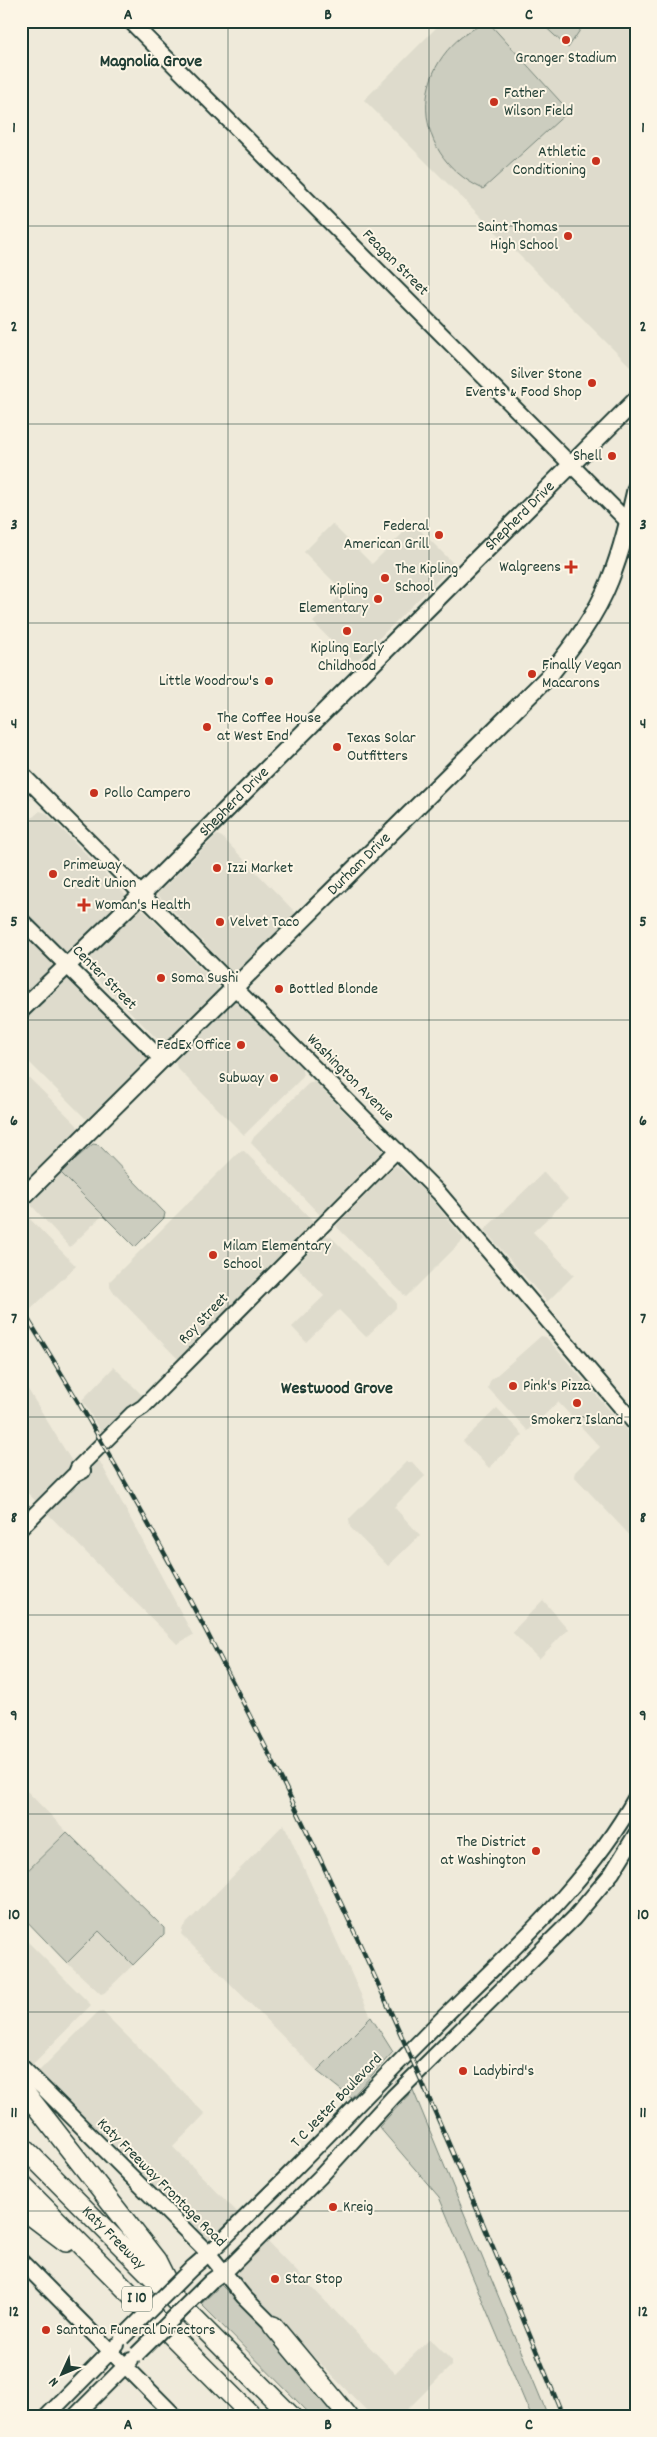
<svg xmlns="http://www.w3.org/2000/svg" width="657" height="2437" viewBox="0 0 657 2437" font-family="Dekko,sans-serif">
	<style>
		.built { fill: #dedbcc }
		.green { fill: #cccdbf; stroke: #76857a }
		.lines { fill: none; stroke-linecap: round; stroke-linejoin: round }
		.secondary-casing { stroke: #1f3d34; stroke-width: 18 }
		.primary-casing { stroke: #1f3d34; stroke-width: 20 }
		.highway-casing { stroke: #1f3d34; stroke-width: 22 }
		.secondary { stroke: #fcf5e5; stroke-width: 14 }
		.primary { stroke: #fcf5e5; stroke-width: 16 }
		.highway { stroke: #fcf5e5; stroke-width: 19 }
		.rail-casing { stroke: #1f3d34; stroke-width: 4.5 }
		.rail { stroke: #fcf5e5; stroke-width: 2.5; stroke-dasharray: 8; stroke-linecap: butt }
		.secondary-bridge-casing { stroke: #1f3d34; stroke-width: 18; stroke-linecap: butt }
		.secondary-bridge { stroke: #fcf5e5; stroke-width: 14 }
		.grid { fill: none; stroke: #1f3d34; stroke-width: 1; stroke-opacity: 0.55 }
		.poi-dot { fill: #c8321e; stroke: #fcf5e5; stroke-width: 2 }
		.labels { text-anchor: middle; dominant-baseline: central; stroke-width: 4; stroke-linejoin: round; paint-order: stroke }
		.shield { fill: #fcf5e5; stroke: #617469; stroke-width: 1 }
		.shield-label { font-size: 15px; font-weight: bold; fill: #1f3d34 }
		.poi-label { font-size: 16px; fill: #1f3d34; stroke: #fcf5e5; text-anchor: start }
		.street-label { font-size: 16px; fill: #1f3d34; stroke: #fcf5e5 }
		.neighbourhood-label { font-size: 18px; font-weight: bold; fill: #1f3d34; stroke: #fcf5e5 }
		.neatline { fill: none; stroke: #1f3d34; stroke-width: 2 }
		.grid-label { font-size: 16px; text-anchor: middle; font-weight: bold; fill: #1f3d34 }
	</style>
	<rect width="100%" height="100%" fill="#efeada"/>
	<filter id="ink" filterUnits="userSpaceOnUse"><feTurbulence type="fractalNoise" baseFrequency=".02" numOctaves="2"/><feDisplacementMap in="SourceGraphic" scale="10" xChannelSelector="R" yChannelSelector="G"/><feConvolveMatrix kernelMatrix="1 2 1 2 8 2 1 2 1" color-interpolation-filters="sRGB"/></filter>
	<g filter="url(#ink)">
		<path class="built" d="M443 21H636V372L364 100Z
			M413 523 454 564 358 659 350 660 313 622 344 592 304 552 332 524 372 564Z
			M21 788 31 799 21 812Z
			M40 811 46 813 126 895 68 954H65L21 913V827Z
			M217 835 222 837 295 912 293 918 236 972 231 971 157 894Z
			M140 908 143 910 218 986V991L166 1043H161L85 966V961Z
			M21 927 56 962 55 967 21 1001Z
			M68 977 150 1058V1061L90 1119 85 1118 21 1054V1022Z
			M235 1002 301 1067 303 1075 302 1078 244 1135 177 1068 175 1061 229 1004Z
			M21 1070 77 1125 78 1130 21 1189Z
			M314 1081 384 1152V1155L325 1216 320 1215 251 1143 254 1137 308 1084Z
			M244 1151 317 1225 182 1359 177 1358 113 1292 110 1287V1281L239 1152Z
			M397 1166 428 1195 464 1239 406 1297 336 1226 393 1167Z
			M60 1172 103 1215 70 1247 31 1205 33 1199Z
			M544 1172 568 1199 533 1232 574 1275 547 1302 484 1230Z
			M21 1214 27 1216 76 1266 29 1311 21 1298Z
			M326 1236 331 1237 396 1302V1308L366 1337 339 1310 306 1342 292 1327 324 1296 296 1266Z
			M541 1336 546 1337 636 1441V1542L574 1476 575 1472 600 1447 558 1402 528 1431 488 1388 490 1381Z
			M114 1367 145 1398 105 1439 82 1400Z
			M21 1378 74 1465 73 1468 37 1502 21 1487Z
			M497 1408 523 1435 489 1468 463 1441Z
			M98 1458 193 1635 177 1644 48 1514V1508Z
			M406 1462H412L425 1476 394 1507 420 1535 388 1566 350 1527 349 1519Z
			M543 1600 568 1629 539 1659 512 1632Z
			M21 1785 67 1832 21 1877Z
			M284 1824 371 2017 317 2071 181 1934 183 1927Z
			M99 1930 133 1965 104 1993 101 1994 67 1963Z
			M21 1935 91 2005 32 2065 21 2055Z
			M103 2012 205 2114 173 2147 240 2215 210 2243H203L37 2075 39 2071 97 2013Z
			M265 2239 395 2373 430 2339 451 2360V2366L401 2416H372L237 2279 236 2270Z"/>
		<path class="green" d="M539 21H586L568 48Z
			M488 22 569 111 483 189C405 153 409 53 488 22Z
			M93 1144 99 1145 165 1213 164 1218 135 1247 60 1172Z
			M21 1497 32 1508 21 1523Z
			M67 1832 164 1928V1934L133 1965 99 1931 67 1963 21 1915V1877Z
			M371 2017 393 2052 351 2098 317 2071Z
			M413 2090 548 2416H531L439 2197 379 2127Z
			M221 2285 280 2343 343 2416H312L201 2304Z"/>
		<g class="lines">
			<defs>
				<path id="secondary" d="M130 21 636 530
					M21 773 439 1193 636 1425
					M21 920 162 1060
					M75 1475 78 1468 132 1414 143 1407 397 1150
					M21 1528 73 1476 83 1471
					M21 2066 209 2254 244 2297 273 2326
					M21 2261 175 2416
					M192 2268C215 2249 234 2228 255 2208 312 2153 366 2095 422 2039 497 1962 583 1892 636 1797
					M211 2281 230 2267 320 2177 393 2097 574 1918 612 1873 636 1834
					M47 2416 117 2345
					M75 2416 131 2360"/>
				<g id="primary">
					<path id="s1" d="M21 1010 150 886 636 400"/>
					<path id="s2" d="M21 1199 548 677C572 647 596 616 610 580 622 550 629 519 636 488"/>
				</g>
				<g id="highway">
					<path d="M21 2087 156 2260 169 2286"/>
					<path id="s3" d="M21 2145 291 2416"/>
					<path d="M21 2184 252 2416"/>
					<path d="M21 2208 66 2242"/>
					<path d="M273 2326 348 2416"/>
				</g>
			</defs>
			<use href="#secondary" class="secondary-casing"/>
			<use href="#primary" class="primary-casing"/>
			<use href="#highway" class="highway-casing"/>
			<use href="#secondary" class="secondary"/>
			<use href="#primary" class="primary"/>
			<use href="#highway" class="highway"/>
			<defs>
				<path id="rail" d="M21 1308C240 1657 408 2036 563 2416"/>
			</defs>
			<use href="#rail" class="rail-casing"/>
			<use href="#rail" class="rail"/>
			<defs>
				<path id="secondary-bridge" d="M122 2338 192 2268
					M137 2354 211 2281"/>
			</defs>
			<use href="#secondary-bridge" class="secondary-bridge-casing"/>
			<use href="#secondary-bridge" class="secondary-bridge"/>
		</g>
	</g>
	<path class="grid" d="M228 21V2416M429 21V2416M21 226H636M21 424H636M21 623H636M21 821H636M21 1020H636M21 1218H636M21 1417H636M21 1615H636M21 1814H636M21 2012H636M21 2211H636"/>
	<g class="poi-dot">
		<circle cx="566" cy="40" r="5"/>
		<circle cx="494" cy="102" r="5"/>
		<circle cx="596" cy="161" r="5"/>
		<circle cx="568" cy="236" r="5"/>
		<circle cx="592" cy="383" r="5"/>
		<circle cx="612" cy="456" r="5"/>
		<circle cx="439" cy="535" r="5"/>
		<path d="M568.5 559.5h5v5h5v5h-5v5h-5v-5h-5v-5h5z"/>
		<circle cx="385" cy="578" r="5"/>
		<circle cx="378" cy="599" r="5"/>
		<circle cx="347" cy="631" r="5"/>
		<circle cx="532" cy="674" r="5"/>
		<circle cx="269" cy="681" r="5"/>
		<circle cx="207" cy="727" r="5"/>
		<circle cx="337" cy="747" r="5"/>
		<circle cx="94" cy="793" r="5"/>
		<circle cx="217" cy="868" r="5"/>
		<circle cx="53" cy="874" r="5"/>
		<path d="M81.5 897.5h5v5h5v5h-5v5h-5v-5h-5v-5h5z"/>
		<circle cx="220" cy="922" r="5"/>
		<circle cx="161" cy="978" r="5"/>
		<circle cx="279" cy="989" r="5"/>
		<circle cx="241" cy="1045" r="5"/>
		<circle cx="274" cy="1078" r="5"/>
		<circle cx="213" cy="1255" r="5"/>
		<circle cx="513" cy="1386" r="5"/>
		<circle cx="577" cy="1403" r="5"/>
		<circle cx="536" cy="1851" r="5"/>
		<circle cx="463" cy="2071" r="5"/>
		<circle cx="333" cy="2207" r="5"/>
		<circle cx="275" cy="2279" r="5"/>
		<circle cx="46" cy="2330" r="5"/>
	</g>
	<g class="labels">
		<rect class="shield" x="122" y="2286.5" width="30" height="25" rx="4"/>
		<g class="shield-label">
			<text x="137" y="2299">I 10</text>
		</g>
		<g class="poi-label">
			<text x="566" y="58" text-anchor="middle">Granger Stadium</text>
			<text x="504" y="93">Father<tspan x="504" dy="18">Wilson Field</tspan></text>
			<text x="586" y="152" text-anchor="end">Athletic<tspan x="586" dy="18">Conditioning</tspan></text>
			<text x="558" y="227" text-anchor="end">Saint Thomas<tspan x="558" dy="18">High School</tspan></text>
			<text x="582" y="374" text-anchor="end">Silver Stone<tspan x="582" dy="18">Events &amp; Food Shop</tspan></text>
			<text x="602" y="456" text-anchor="end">Shell</text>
			<text x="429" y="526" text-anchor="end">Federal<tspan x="429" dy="18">American Grill</tspan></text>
			<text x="561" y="567" text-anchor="end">Walgreens</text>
			<text x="395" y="569">The Kipling<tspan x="395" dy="18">School</tspan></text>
			<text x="368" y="590" text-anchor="end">Kipling<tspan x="368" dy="18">Elementary</tspan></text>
			<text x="347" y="648" text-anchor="middle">Kipling Early<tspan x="347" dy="18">Childhood</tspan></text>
			<text x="542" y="665">Finally Vegan<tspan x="542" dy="18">Macarons</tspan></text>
			<text x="259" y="681" text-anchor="end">Little Woodrow's</text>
			<text x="217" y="718">The Coffee House<tspan x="217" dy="18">at West End</tspan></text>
			<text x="347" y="738">Texas Solar<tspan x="347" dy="18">Outfitters</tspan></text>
			<text x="104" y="793">Pollo Campero</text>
			<text x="63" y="865">Primeway<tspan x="63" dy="18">Credit Union</tspan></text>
			<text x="227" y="868">Izzi Market</text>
			<text x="95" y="905">Woman's Health</text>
			<text x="230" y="922">Velvet Taco</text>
			<text x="171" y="978">Soma Sushi</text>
			<text x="289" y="989">Bottled Blonde</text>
			<text x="231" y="1045" text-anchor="end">FedEx Office</text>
			<text x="264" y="1078" text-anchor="end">Subway</text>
			<text x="223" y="1246">Milam Elementary<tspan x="223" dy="18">School</tspan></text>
			<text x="523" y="1386">Pink's Pizza</text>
			<text x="577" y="1420" text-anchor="middle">Smokerz Island</text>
			<text x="526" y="1842" text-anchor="end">The District<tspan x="526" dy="18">at Washington</tspan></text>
			<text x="473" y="2071">Ladybird's</text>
			<text x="343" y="2207">Kreig</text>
			<text x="285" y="2279">Star Stop</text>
			<text x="56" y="2330">Santana Funeral Directors</text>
		</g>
		<g class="street-label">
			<text transform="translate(395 263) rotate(45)">Feagan Street</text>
			<text stroke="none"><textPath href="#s1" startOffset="702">Shepherd Drive</textPath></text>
			<text stroke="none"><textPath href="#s1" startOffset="298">Shepherd Drive</textPath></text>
			<text stroke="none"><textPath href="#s2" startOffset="476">Durham Drive</textPath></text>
			<text transform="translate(104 978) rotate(45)">Center Street</text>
			<text transform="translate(350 1078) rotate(45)">Washington Avenue</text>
			<text transform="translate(204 1319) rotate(-46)">Roy Street</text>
			<text transform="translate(337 2101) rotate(-46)">T C Jester Boulevard</text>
			<text transform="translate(161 2183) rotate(45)">Katy Freeway Frontage Road</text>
			<text stroke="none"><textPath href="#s3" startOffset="131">Katy Freeway</textPath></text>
		</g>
		<g class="neighbourhood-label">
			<text x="151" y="62">Magnolia Grove</text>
			<text x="337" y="1389">Westwood Grove</text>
		</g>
	</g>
	<rect width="657" height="2437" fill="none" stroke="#fcf5e5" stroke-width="55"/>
	<g transform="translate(62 2374) rotate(226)" stroke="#fcf5e5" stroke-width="4" paint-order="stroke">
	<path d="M0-4L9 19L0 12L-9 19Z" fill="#1f3d34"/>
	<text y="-8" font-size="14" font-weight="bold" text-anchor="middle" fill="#1f3d34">N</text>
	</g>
	<rect x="28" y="28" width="602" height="2382" class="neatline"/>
	<g class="grid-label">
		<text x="128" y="19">A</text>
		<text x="328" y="19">B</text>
		<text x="529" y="19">C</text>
		<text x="14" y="132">1</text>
		<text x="643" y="132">1</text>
		<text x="14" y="331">2</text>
		<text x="643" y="331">2</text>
		<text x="14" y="529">3</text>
		<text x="643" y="529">3</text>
		<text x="14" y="728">4</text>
		<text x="643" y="728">4</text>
		<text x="14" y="926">5</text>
		<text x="643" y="926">5</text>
		<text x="14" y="1125">6</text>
		<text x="643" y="1125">6</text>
		<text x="14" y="1323">7</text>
		<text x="643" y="1323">7</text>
		<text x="14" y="1522">8</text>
		<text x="643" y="1522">8</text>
		<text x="14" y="1720">9</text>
		<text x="643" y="1720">9</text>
		<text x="14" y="1919">10</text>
		<text x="643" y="1919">10</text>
		<text x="14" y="2117">11</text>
		<text x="643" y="2117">11</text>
		<text x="14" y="2316">12</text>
		<text x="643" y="2316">12</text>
		<text x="128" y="2429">A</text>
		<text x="328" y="2429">B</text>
		<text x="529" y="2429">C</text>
	</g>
</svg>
